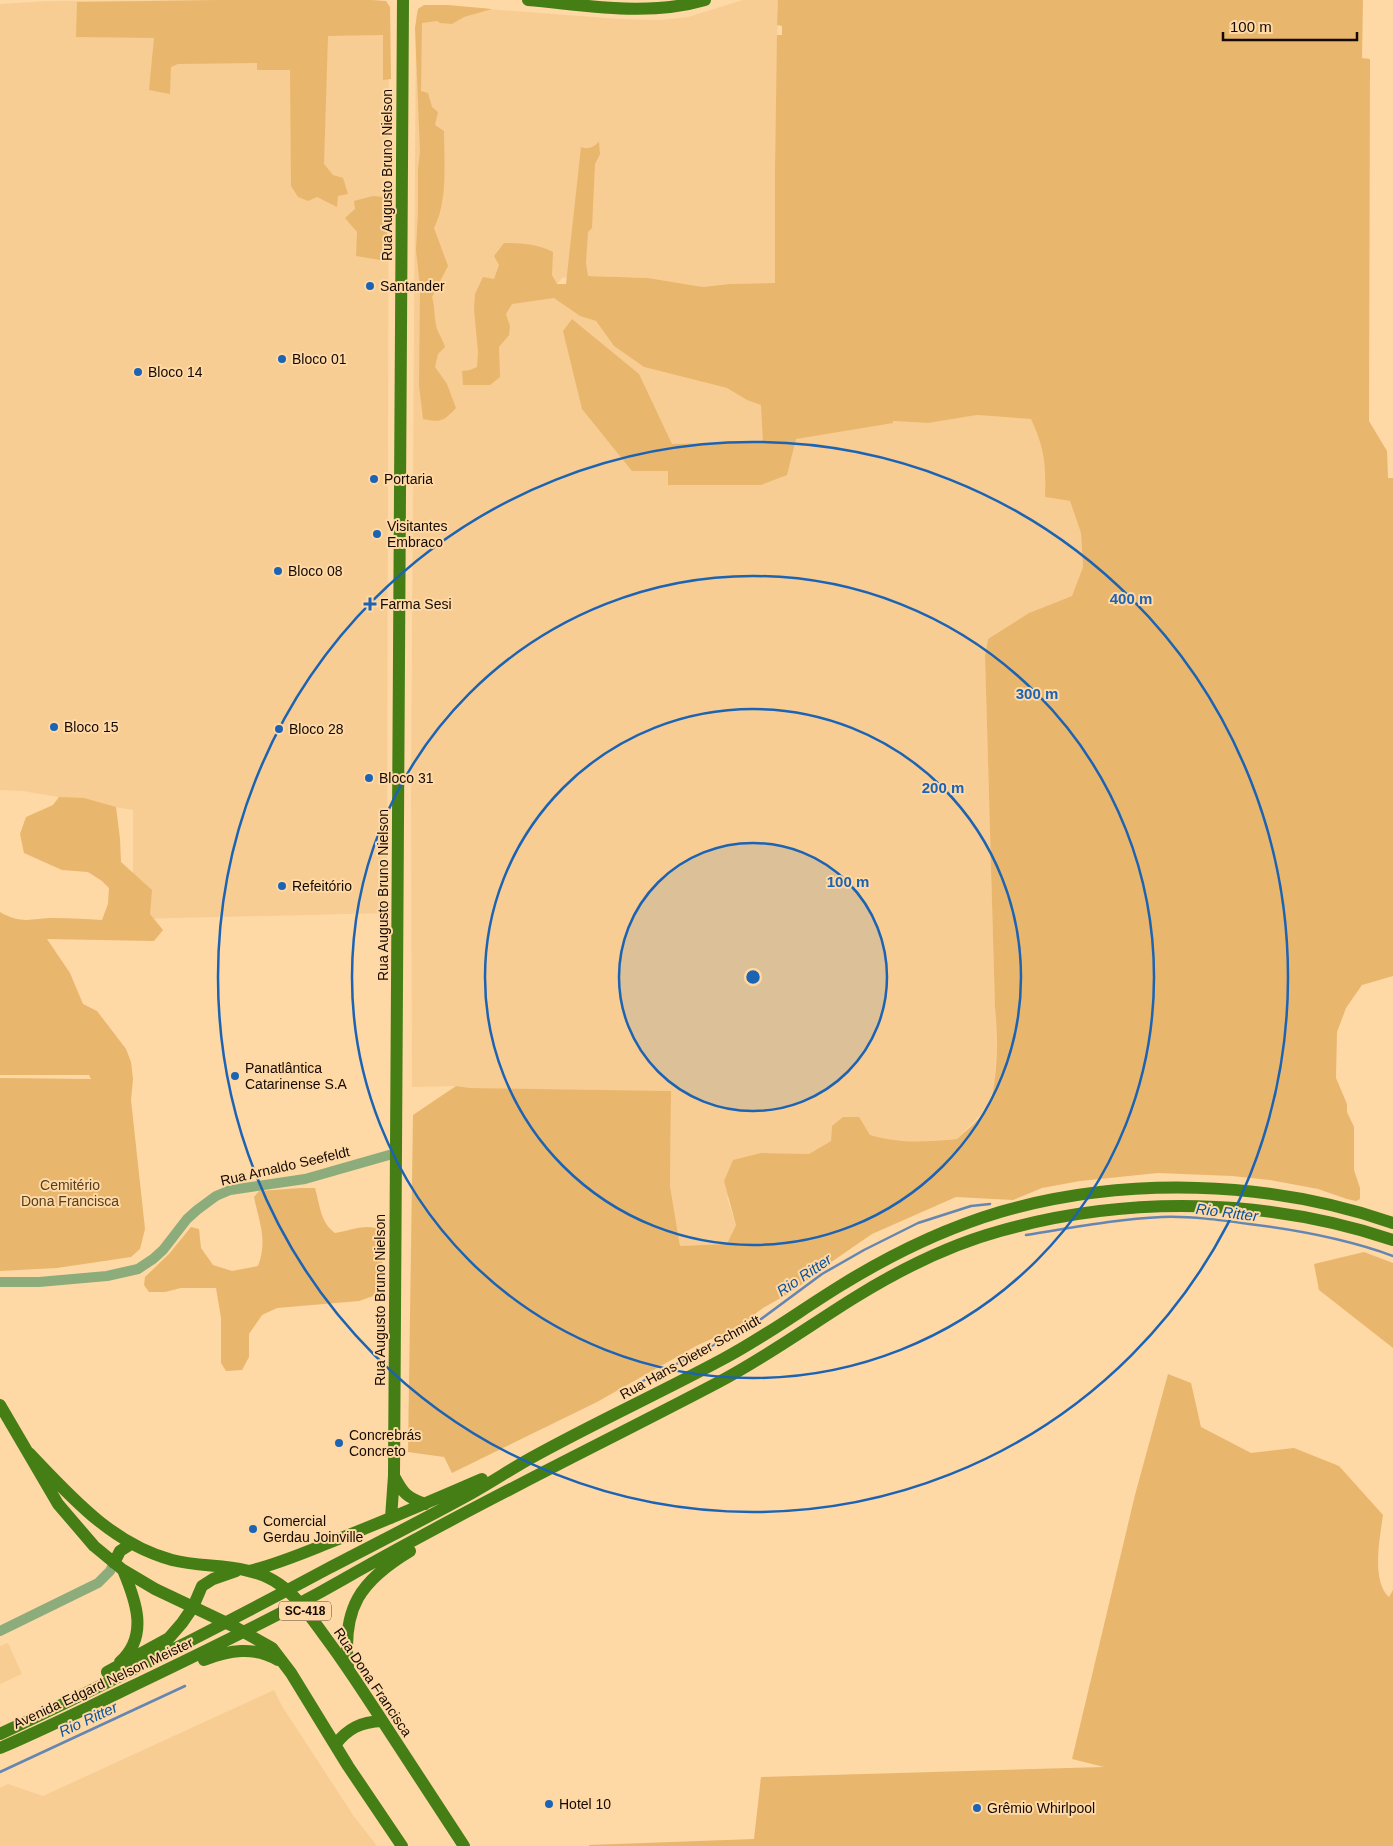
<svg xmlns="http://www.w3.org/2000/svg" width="1393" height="1846" viewBox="0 0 1393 1846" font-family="Arial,sans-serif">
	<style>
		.built { fill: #f7cd93 }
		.green { fill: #e9b66d }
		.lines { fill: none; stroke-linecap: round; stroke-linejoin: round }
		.stream { stroke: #6486b2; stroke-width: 2.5 }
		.minor { stroke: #8cac7b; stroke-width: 10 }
		.major { stroke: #447e14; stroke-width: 12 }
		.ring { fill: none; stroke: #1c63b3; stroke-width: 2.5 }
		.poi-dot { fill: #1c63b3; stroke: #fed8a5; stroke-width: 2 }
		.labels { text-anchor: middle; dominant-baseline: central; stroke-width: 4; stroke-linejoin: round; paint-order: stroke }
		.shield { fill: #fed8a5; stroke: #5c4832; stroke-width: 1 }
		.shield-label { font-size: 12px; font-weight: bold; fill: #160a00 }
		.street-label { font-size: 14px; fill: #160a00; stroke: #fed8a5 }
		.poi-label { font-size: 14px; fill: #160a00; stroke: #fed8a5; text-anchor: start }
		.park-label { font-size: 14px; fill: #563f1f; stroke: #fed8a5 }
		.water-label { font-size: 15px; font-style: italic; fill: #0954a2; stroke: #fed8a5 }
		.centre { fill: #1c63b3; stroke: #fed8a5; stroke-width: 2.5 }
		.ring-label { font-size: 15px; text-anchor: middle; font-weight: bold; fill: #1c63b3; stroke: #fed8a5; stroke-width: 4; stroke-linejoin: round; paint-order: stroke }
	</style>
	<rect width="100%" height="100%" fill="#fed8a5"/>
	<path class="built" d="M356 0 389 9 387 913 133 919V810L23 791 0 790V4L48 1Z
		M743 0H778L775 167 776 283 729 284 703 287 648 278 588 276 562 278 557 284 554 297 580 316 596 321 614 346 644 367 727 388 747 400 892 421 928 423 977 415 1031 419 1039 438 1046 463 1045 497 1070 501 1081 533 1083 567 1072 596 1029 613 988 639 985 656 995 1008 997 1020 995 1082 989 1106 957 1139 917 1142 891 1141 832 1126 831 1141 809 1154 761 1153 727 1198 736 1225 727 1244 680 1246 670 1186 671 1091 470 1088 456 1086 412 1087 411 790 416 17 418 9 424 5H436L619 19 660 20 688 17Z
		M8 1643 22 1674 0 1684V1646Z
		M274 1690 282 1706 353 1815 377 1846H0V1788L8 1784 43 1796Z"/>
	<path class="green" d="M217 0H371L386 1 390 7 391 79 383 80V35L328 36 324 164 333 175 343 178 348 194 338 196 337 207 317 197 308 201 298 197 291 186 290 70H257V63L178 64 171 67 170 94 149 90 154 38 76 37 77 2Z
		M778 0H1363L1362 58 1370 59 1369 421 1387 451 1388 478H1393V976L1362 985 1346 1008 1337 1032 1336 1078 1347 1104V1112L1354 1127V1170L1360 1188V1199L1356 1201 1347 1199 1318 1189 1270 1180 1232 1176 1158 1173 1080 1181 1042 1188 1013 1200 956 1197 872 1234 824 1267 793 1291 763 1308 736 1328 698 1345 597 1402 452 1473 444 1457 408 1452 413 1115 456 1086 470 1088 671 1091 670 1186 680 1246 727 1244 736 1225 724 1181 733 1160 761 1153 809 1154 831 1141 832 1126 843 1117H859L870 1135C901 1144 924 1142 957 1139 966 1131 984 1116 989 1105 998 1085 998 1030 995 1008L985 656 988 639 1029 613 1072 596 1083 567 1081 533 1070 501 1045 497C1046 464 1045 450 1031 419L977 415 928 423 893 421V423L796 439 787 475 761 485H668V471H632L582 409 563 331 572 319 639 374 672 444 763 442 761 405 747 400 727 388 644 367 614 346 596 321 580 316 554 298 512 304 506 314 510 326 509 335 499 347 500 377 490 385H463L462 371 470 370 477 367 478 352 474 309 475 294 483 277 494 279 499 265 494 256 504 243C521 243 538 244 553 252L552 275 557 284H566L581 147C589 150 593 147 599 142L600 154 595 164 592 228 588 232 586 263 588 276 648 278 703 287 729 284 775 283V167L777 35H782V26L777 25Z
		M424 5H448L492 9 464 17 452 24 440 23 437 21 422 23 421 91 428 93 432 107 438 112 435 125 444 131C444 161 448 202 434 228L448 266 432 297C435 307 434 315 436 325 437 332 443 339 445 347L438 354 435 367 447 384 456 408C444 421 441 423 423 419L419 385 420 287 416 250 418 212V169L420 152 415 28 418 9Z
		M373 196 384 197 388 211 386 261 356 256 357 232 345 218 355 209 354 201Z
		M59 797 84 798 116 807 120 839 121 862 152 890 150 914 163 930 154 941 47 939 70 973 83 1004 97 1011 126 1049 131 1062 133 1079 131 1100 145 1229 140 1249 131 1257 57 1268 0 1271V1078L91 1079 89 1075H0V912C22 925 32 918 54 918 70 918 86 919 102 920L108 904 109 888 102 881 88 872 62 870 24 853 20 834 26 817 53 805Z
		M301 1188H315C320 1205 320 1222 335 1233 350 1231 368 1222 382 1231V1293L359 1301 277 1308 262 1315 249 1334V1357L242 1370 226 1371 221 1363V1318L216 1288H181L165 1292H149L144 1285 145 1277 169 1254 191 1227 199 1229 201 1248 213 1265 232 1271 258 1266C268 1240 259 1222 254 1197L259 1191Z
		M1364 1252 1393 1263V1348L1319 1290 1314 1264Z
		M1168 1374 1191 1383 1201 1427 1251 1453 1294 1448 1339 1466 1383 1515C1380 1537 1371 1581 1389 1597L1393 1590V1846H589V1845L754 1839 761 1777 1104 1767 1072 1759 1135 1495Z"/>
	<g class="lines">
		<path class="stream" d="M1026 1235C1071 1228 1116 1219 1162 1217 1191 1216 1220 1220 1249 1224 1298 1230 1347 1239 1393 1256
			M639 1383 753 1325 822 1274 864 1250 918 1223 971 1206 990 1204
			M0 1772 185 1686"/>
		<path class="minor" d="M0 1282H39L107 1276 138 1269 153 1259 163 1250 187 1219 197 1210 216 1196 230 1190 305 1179 396 1153
			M0 1631 98 1583 110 1571 114 1563"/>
		<path class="major" d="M528 0C587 5 647 17 705 0
			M0 1405 58 1504 94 1546 123 1570 155 1589 233 1626 272 1648 291 1673 348 1766 402 1846
			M29 1453C71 1497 112 1544 172 1560 207 1569 247 1562 279 1584 298 1597 312 1619 326 1638 347 1666 366 1696 385 1725 412 1766 438 1806 464 1846
			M394 1476C403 1493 406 1497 425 1504
			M391 1518 394 1476 403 0
			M114 1563 120 1551 131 1544
			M249 1571C279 1564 308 1551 336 1540 385 1521 433 1500 482 1479
			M204 1660C229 1650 254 1646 278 1660
			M120 1662C149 1636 136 1601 123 1570
			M348 1667C342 1608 360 1581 410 1551
			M107 1672 169 1638 182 1623 193 1607 202 1586 213 1579 236 1571
			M0 1734C111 1682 221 1626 329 1568 377 1543 425 1519 472 1493 492 1482 511 1469 531 1458 594 1423 660 1393 723 1359 763 1338 801 1310 840 1286 890 1255 943 1229 1000 1212 1125 1176 1269 1180 1393 1223
			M335 1745C348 1728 361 1722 382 1721
			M0 1748C40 1731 79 1712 118 1693 185 1661 252 1629 317 1594 351 1575 384 1556 418 1538 517 1484 618 1435 717 1383 765 1358 809 1326 854 1298 899 1270 949 1245 1000 1231 1128 1195 1267 1198 1393 1240"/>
	</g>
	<circle cx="753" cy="977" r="134" fill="#1c63b3" fill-opacity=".12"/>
	<g class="ring">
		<circle cx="753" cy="977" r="134"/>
		<circle cx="753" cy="977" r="268"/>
		<circle cx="753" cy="977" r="401"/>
		<circle cx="753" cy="977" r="535"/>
	</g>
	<g class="poi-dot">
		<circle cx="370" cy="286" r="5"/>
		<circle cx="282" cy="359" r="5"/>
		<circle cx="138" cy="372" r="5"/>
		<circle cx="374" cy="479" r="5"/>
		<circle cx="377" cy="534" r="5"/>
		<circle cx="278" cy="571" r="5"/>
		<path d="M367.5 596.5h5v5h5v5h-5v5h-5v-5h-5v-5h5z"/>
		<circle cx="54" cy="727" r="5"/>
		<circle cx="279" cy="729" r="5"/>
		<circle cx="369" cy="778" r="5"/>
		<circle cx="282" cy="886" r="5"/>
		<circle cx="235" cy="1076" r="5"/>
		<circle cx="339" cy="1443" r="5"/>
		<circle cx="253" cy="1529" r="5"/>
		<circle cx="549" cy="1804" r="5"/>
		<circle cx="977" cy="1808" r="5"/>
	</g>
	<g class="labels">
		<rect class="shield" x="279" y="1601.5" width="52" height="19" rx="4"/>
		<g class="shield-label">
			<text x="305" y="1611">SC-418</text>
		</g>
		<g class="street-label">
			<text transform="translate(387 175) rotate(-90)">Rua Augusto Bruno Nielson</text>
			<text transform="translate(383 895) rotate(-90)">Rua Augusto Bruno Nielson</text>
			<text transform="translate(285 1166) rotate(-13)">Rua Arnaldo Seefeldt</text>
			<text transform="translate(380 1300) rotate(-90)">Rua Augusto Bruno Nielson</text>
			<text transform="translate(690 1357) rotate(-29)">Rua Hans Dieter Schmidt</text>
			<text transform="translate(373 1682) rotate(56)">Rua Dona Francisca</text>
			<text transform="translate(103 1683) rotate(-25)">Avenida Edgard Nelson Meister</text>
		</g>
		<g class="poi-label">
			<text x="380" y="286">Santander</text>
			<text x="292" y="359">Bloco 01</text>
			<text x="148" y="372">Bloco 14</text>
			<text x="384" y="479">Portaria</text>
			<text x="387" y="526">Visitantes<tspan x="387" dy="16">Embraco</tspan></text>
			<text x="288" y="571">Bloco 08</text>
			<text x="380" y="604">Farma Sesi</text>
			<text x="64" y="727">Bloco 15</text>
			<text x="289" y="729">Bloco 28</text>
			<text x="379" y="778">Bloco 31</text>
			<text x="292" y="886">Refeitório</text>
			<text x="245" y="1068">Panatlântica<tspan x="245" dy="16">Catarinense S.A</tspan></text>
			<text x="349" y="1435">Concrebrás<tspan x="349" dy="16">Concreto</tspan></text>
			<text x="263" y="1521">Comercial<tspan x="263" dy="16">Gerdau Joinville</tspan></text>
			<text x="559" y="1804">Hotel 10</text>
			<text x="987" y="1808">Grêmio Whirlpool</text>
		</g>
		<g class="park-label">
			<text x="70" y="1185">Cemitério<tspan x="70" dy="16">Dona Francisca</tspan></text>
		</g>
		<g class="water-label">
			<text transform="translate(1227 1212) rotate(7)">Rio Ritter</text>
			<text transform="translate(804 1275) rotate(-34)">Rio Ritter</text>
			<text transform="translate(88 1719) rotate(-25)">Rio Ritter</text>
		</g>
	</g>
	<circle cx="753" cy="977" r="8" class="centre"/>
	<g class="ring-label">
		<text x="1131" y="604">400 m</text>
		<text x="1037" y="699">300 m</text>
		<text x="943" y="793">200 m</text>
		<text x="848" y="887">100 m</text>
	</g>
	<path d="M1223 32v8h134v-8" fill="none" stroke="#160a00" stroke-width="2.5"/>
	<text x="1230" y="32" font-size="15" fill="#160a00" stroke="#fed8a5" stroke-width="4" paint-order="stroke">100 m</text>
</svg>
